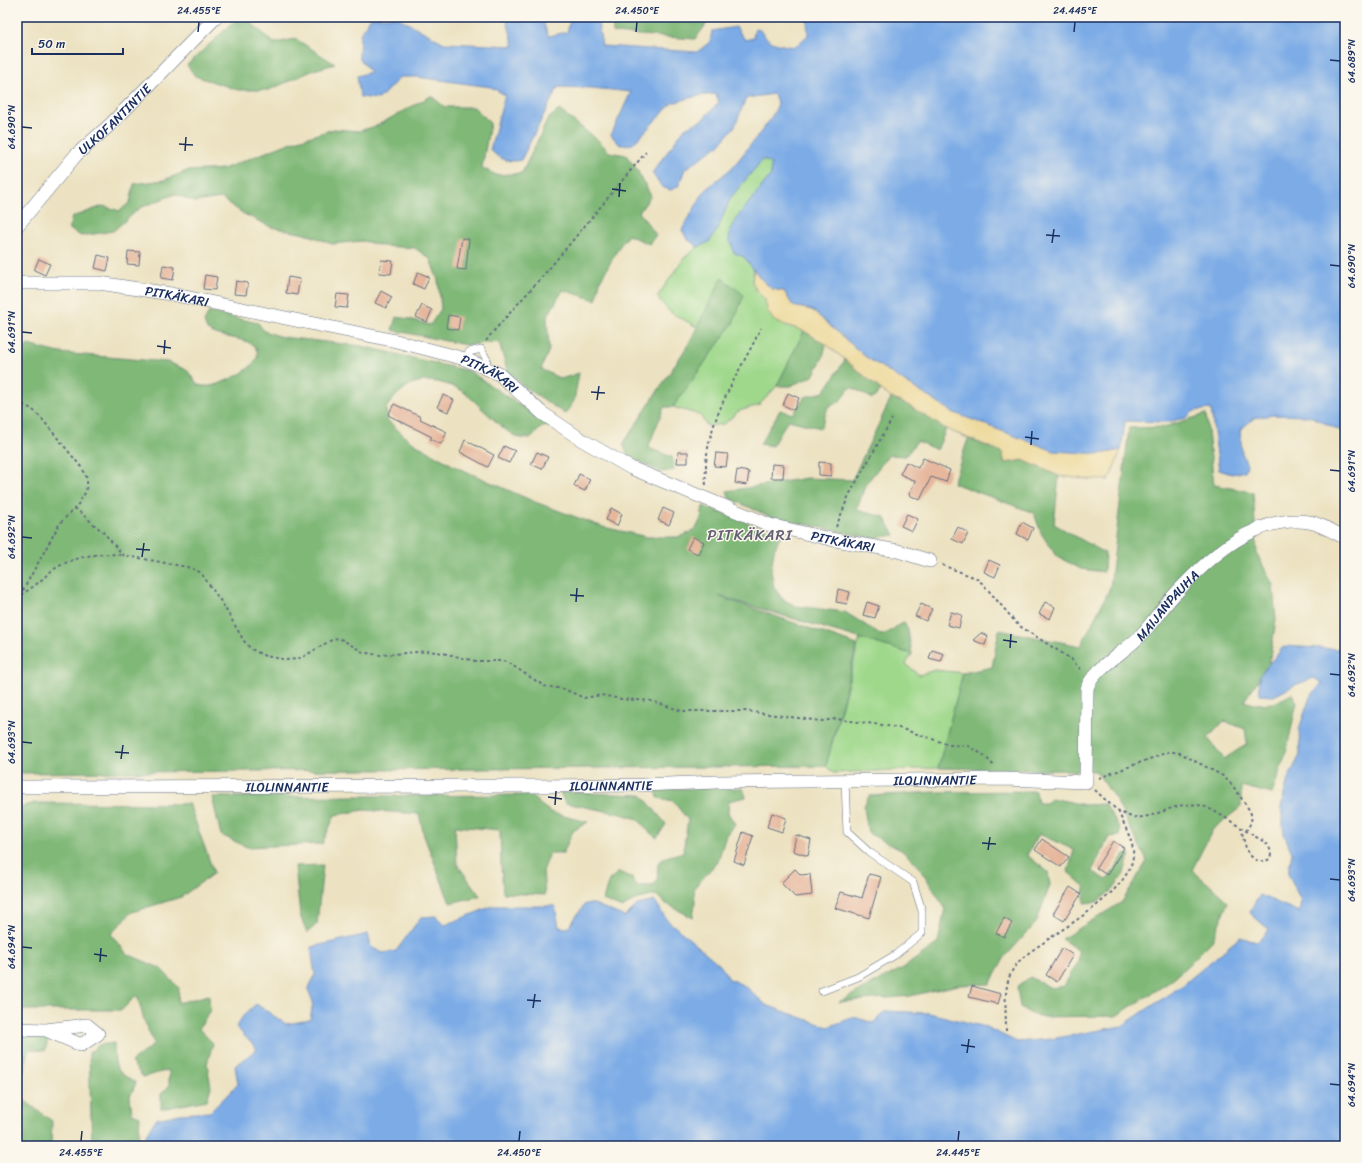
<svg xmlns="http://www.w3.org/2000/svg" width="1362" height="1163" viewBox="0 0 1362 1163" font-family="Sriracha,sans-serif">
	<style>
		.green { fill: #9fd88b; stroke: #5d8474 }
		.forest { fill: #7fb877; stroke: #4d746a; fill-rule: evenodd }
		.sand { fill: #eeda9e; stroke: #84847e }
		.water { fill: #7babe6; stroke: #4b6da2 }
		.building { fill: #e6b79d }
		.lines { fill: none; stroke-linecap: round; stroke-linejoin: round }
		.service-casing { stroke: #646e81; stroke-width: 8 }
		.minor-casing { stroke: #646e81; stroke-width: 14 }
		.path { stroke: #646e81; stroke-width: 2; stroke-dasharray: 3 3; stroke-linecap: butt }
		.service { stroke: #fff; stroke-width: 7 }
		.minor { stroke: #fff; stroke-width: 13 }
		.ticks { fill: none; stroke: #1b2f5e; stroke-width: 1.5 }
		.labels { text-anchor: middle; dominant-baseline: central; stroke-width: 3; stroke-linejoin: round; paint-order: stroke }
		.street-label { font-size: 13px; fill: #1b2f5e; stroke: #fbf7ec }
		.quarter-label { font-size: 15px; letter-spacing: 1px; fill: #625f74; stroke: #fbf7ec }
		.neatline { fill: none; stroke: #1b2f5e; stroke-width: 1.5 }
		.ticks-label { font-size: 10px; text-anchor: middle; fill: #1b2f5e }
	</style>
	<rect width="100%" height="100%" fill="#fbf7ec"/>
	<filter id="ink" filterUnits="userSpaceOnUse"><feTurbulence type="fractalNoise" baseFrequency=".025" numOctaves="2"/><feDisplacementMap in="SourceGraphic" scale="8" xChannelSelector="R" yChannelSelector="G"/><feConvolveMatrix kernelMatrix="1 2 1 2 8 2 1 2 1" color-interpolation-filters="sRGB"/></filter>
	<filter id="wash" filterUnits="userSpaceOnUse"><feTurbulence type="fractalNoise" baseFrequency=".012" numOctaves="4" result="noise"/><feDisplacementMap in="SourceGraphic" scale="16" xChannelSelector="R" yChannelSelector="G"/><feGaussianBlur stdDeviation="0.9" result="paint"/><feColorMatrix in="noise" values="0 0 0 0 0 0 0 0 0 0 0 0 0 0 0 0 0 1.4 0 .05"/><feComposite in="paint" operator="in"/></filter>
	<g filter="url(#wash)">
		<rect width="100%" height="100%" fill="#ece2c1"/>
		<path class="green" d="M763 159 771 164V175L736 219 732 244 733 252 744 257 754 269 752 281 756 290 765 299 768 310 774 321 804 331 777 386 759 405 739 411 724 424 707 426 700 415 673 407 733 323 722 279 697 327 670 312 657 297 684 258 698 247 709 242 717 230 731 197Z
			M860 638 912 654 906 664 919 675 935 670 963 673 938 768 833 773 826 766Z"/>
		<path class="forest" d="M239 17H244L274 43 296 39 335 64 314 70 269 90H238L195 76 187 65Z
			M612 17H730L708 22 695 39 613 33Z
			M431 96 445 107H474L490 123 482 168 496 175 522 173 548 119 559 110 599 141 609 152 626 155 636 168 651 196 639 212 656 235 649 244 628 235 619 247 600 281 596 300 563 290 547 317 549 350 541 369 561 379 579 373 574 401 565 414 521 384 507 370 499 342 466 345 392 330 396 317 409 319 430 325 441 309 438 280 430 259 415 248 383 246 363 241 332 244 309 235 271 227 244 214 221 198 195 202 175 194 140 208 113 231 81 236 69 229 72 217 103 206 120 211 130 202 134 184 164 180 187 171 223 169 292 142 334 129 359 131 376 126Z
			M722 278 744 295 733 323 673 407H664L648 448 672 457 674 470 661 472 628 456 623 444 688 345Z
			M209 312 258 323 264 331 282 337 361 346 469 371 551 426 542 427 530 438C527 438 523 438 520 438 505 434 479 404 465 393 457 387 447 384 437 382 412 377 400 390 386 408L387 420 410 441 456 467 535 502 603 527 647 537H678L689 533 697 527 701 518 703 506 781 535 774 550 771 570 774 587 782 599 796 606 845 612 881 635C893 633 894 625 904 623L908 630 912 654 718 596 857 645 826 766 17 773V357L28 345 60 353 167 362 187 370 198 385C203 386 209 387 214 385 226 382 270 364 254 346 247 339 228 338 219 335 215 334 211 332 207 330L204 322Z
			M804 331 826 344 823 357 813 376 790 386H777Z
			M845 360 881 390 873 399 851 387 839 402 828 407 821 428 788 420 772 446 760 444 780 410 793 414 805 397 824 392Z
			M891 398 908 405 946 429 937 450 917 441 906 456 889 455 865 485 857 510 884 517 895 535 871 538 771 517 729 498 727 491 807 478 852 480Z
			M1206 414 1214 485 1253 492 1257 554 1273 585 1276 620 1269 664 1244 701 1254 704 1274 703 1292 694 1297 702 1286 753 1272 794 1241 786V807L1213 829 1192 870 1212 887 1228 902 1212 941 1187 966 1168 983 1116 1016 1038 1017 1020 1008 1017 987 1030 977 1051 988 1064 986 1078 962 1079 951 1062 939 1122 902 1147 861 1116 800 1096 771 938 768 963 673 992 667 999 630 1081 646 1110 588 1129 428 1164 427ZM1224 721 1245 729 1247 744 1224 759 1208 738Z
			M968 439 1002 452 1005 463 1023 460 1059 476 1054 524 1105 553 1104 572 1081 569 1056 556 1041 533 1034 513 953 483Z
			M743 788 746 797 729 801 728 813 735 824 726 835 718 861 694 888 695 903 693 918 665 903 656 895 635 900 622 908 603 900 609 880 619 872 632 878 636 886H651L657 882 658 863 666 857 683 852 688 820 673 801 658 798 656 789Z
			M1036 791 1038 803H1047L1051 798 1085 805 1105 804 1120 829 1119 836 1109 837 1092 871 1107 880 1124 855 1130 854 1123 876 1111 891 1097 902 1084 903 1085 887 1068 872 1074 850 1039 834 1027 855 1048 872 1050 885 1036 923 1005 957 990 984 958 985 910 996 839 1002 903 968 938 943 945 908 918 865 901 850 868 833 864 806 869 796 935 792Z
			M560 792 642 795 666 824 657 838 649 832 638 819 621 814 565 803Z
			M530 795 541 805 552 813 588 822 573 831 563 853H550L543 871 545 895 503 893 501 865 500 830 455 826 457 864 480 896 450 903 424 836 419 814 364 810 335 815 322 844 247 847 221 835 212 797Z
			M34 803 189 804 214 873 181 897 132 912 111 934 127 954 160 968 179 988 178 1003 209 995 210 1010 199 1029 213 1043 207 1064 211 1087 207 1100 161 1109V1094L169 1086V1070L143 1077 131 1062 154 1044 144 1020 137 995 122 1010H17V809Z
			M323 865 317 924 307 933 300 915 295 866Z
			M17 1036 48 1039 45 1051 29 1049 26 1057 25 1070 17 1082Z
			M114 1043C115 1069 113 1069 136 1083L130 1096 132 1113 140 1116 138 1145 137 1146H92L89 1053 99 1045Z
			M17 1095 52 1121 51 1146H17Z"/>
		<path class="sand" d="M754 269 772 289 784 291 793 306 812 310 866 357 952 412 1100 454 1121 450 1109 480 1085 479 1059 476 1023 460 1005 463 1002 452 946 429 908 405 891 398 826 344 804 331 774 321 767 310 765 299 756 290 752 281Z"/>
		<path class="water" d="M371 17H397L444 43 514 46 506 17H542L548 36 567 32 571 17H597L602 46 697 52 710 42 712 31 736 27 745 40 753 38 755 28 759 29C771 45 776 44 795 47L808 35 807 20 813 17H1345V433L1310 416 1272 415 1254 418 1240 430 1242 453 1247 465 1245 471 1232 474 1219 470 1211 409 1194 411 1186 418 1166 422 1125 421 1121 450 1100 454 1054 451 952 412 866 357 812 310 793 306 784 291 772 289 761 279 744 257 733 252 732 244 729 241 730 229 736 219 771 175V164L763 159 731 197 717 230 709 242 698 247 687 239 682 230 705 190 733 167 770 120 778 105 774 94 746 98 735 126 719 145 685 169 678 187 670 190 662 187 652 173 685 128 702 120 719 102 716 94 697 96 672 103 633 144 620 145 611 135 631 92 592 88 558 87 521 160C508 163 500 159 490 150L505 95 491 87 417 77H400L379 99 360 97 357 76 370 72 359 58 360 34Z
			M1345 645V1146H146V1134L156 1119 180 1114 210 1112 238 1084 235 1066 257 1049 236 1027 243 1016 256 1004 286 1024 310 1020 313 1002 308 989 315 976 311 947 368 934 371 947 383 953 396 951 421 917 436 916 445 925 493 906H555L559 927 568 928 585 904H594L625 917 637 905 655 901 666 919 720 965 729 979 745 986 766 1005 828 1027 854 1017 873 1023 885 1011 929 1013 986 1027 1017 1042 1051 1039 1122 1026 1183 985 1240 937 1257 942 1269 930 1249 912 1260 895 1299 912 1301 901 1288 874 1292 853 1284 834 1281 807 1288 779 1300 755 1299 729 1310 697 1322 683 1314 678 1295 685 1274 696 1260 695 1259 676 1284 646 1337 649Z"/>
		<g id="blocks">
			<path class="building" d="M462 238 469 239 466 270 457 269Z
				M128 251 140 252 139 265 127 264Z
				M98 255 110 258 107 271 95 268Z
				M39 259 50 264 45 275 34 270Z
				M381 260 393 261 391 274 379 273Z
				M163 265 175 267 173 280 161 278Z
				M418 272 429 277 424 289 413 284Z
				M205 275 217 277 215 290 203 289Z
				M288 277 300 279 297 295 286 293Z
				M236 281 248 283 246 295 234 294Z
				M381 291 392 297 386 308 375 303Z
				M337 294 349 295 347 308 335 307Z
				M422 305 432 310 427 322 416 317Z
				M448 315 460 317 458 330 446 328Z
				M788 393 799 398 794 410 783 405Z
				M443 395 454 400 448 412 437 407Z
				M394 404 421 417 420 419 447 432 441 444 430 439 432 437 388 415Z
				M465 440 494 455 488 467 460 452Z
				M504 446 515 451 509 463 498 458Z
				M537 452 548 457 542 469 531 464Z
				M678 452H688V463H677Z
				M716 453 728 454 726 467 714 466Z
				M923 458 950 470 946 482 931 477 920 500 909 495 915 481 900 474 906 462 918 468Z
				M819 462 831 463V476L819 475Z
				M772 464 784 465 783 478H771Z
				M737 470 749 472 747 485 735 483Z
				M579 474 590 479 585 491 574 486Z
				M611 508 622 514 617 526 606 520Z
				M663 508 674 513 669 525 658 520Z
				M907 514 918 519 912 531 901 526Z
				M1022 522 1033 528 1028 540 1017 534Z
				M958 527 968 533 963 544 952 539Z
				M693 537 704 542 698 554 687 549Z
				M989 560 1000 565 995 577 984 572Z
				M838 589 850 592 847 604 836 602Z
				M867 602 879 606 875 618 863 615Z
				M1045 602 1055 607 1050 619 1039 614Z
				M921 604 932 609 926 621 915 616Z
				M951 612 962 615 959 628 947 625Z
				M981 633 988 636 985 645 973 640Z
				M932 650 944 654 941 662 929 659Z
				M772 813 786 818 782 832 767 827Z
				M743 832 753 836 744 865 734 861Z
				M796 835 811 840 808 856 793 851Z
				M1042 839 1069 857 1061 867 1035 850Z
				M1113 841 1124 848 1107 875 1096 868Z
				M795 869 801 875 810 874 812 895 795 897 781 883Z
				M869 874 881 877 869 918 835 908 841 892 862 898Z
				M1070 887 1081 894 1064 921 1053 914Z
				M1004 918 1012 923 1004 937 996 933Z
				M1062 948 1073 955 1057 982 1046 975Z
				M972 986 1001 994 998 1004 969 997Z"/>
		</g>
	</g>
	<g filter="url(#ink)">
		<use href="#blocks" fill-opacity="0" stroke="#646e81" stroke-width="1"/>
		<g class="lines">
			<defs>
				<path id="service" d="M465 359 469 352 481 349 487 360 482 366
					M822 991 858 977 895 955 922 933V911L913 882 869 852 847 832 845 781"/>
				<g id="minor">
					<path id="s1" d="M17 226 76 155 112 123 216 17"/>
					<path id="s2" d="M17 283H99L171 294 396 341 465 359 499 374 542 413 582 440 631 468 770 525 830 539 898 551 930 561"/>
					<path id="s3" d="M17 787 535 786 643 785 717 782 1005 779 1086 782 1087 689C1091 670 1128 650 1142 634 1154 621 1164 605 1177 592 1210 557 1256 514 1309 522 1321 524 1334 532 1345 538"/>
					<path d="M17 1029 46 1030 87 1025 98 1034 81 1045 46 1030"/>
				</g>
			</defs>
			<use href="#service" class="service-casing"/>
			<use href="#minor" class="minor-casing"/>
			<path class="path" d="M486 341 492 333 548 270 646 152
				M17 402 32 409 42 419 82 468C92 484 86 494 75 508L103 532 123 555 187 567 196 570 201 573 222 603 244 641 251 649 265 656 287 660 296 659 303 657 333 639 339 638 363 652 372 654 381 655 429 651 443 653 475 661H503L510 664 544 686 564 689 584 698 601 695 621 699 652 701 682 711H745L821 721 836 719 882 725 899 728 950 745 968 746 985 756 994 766
				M706 485C705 477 706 471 706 463 710 413 740 372 761 328
				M836 527 849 495 892 419
				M942 565 976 578 983 584 1018 625 1071 659 1082 671
				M21 595C27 591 33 587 39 582 44 578 48 573 53 570 71 557 99 552 121 555
				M17 601 60 523 75 508
				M1099 778 1168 752H1174L1180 753 1223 776 1233 786 1250 811C1253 820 1251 823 1246 831
				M1095 790C1105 799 1116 812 1129 816 1156 824 1179 792 1212 810 1225 817 1238 826 1251 834 1256 837 1262 840 1267 844 1270 847 1272 854 1270 858 1268 861 1265 861 1262 861 1246 861 1244 840 1241 828
				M1006 1031C1006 1013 1003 987 1012 971 1019 958 1034 949 1046 941 1072 922 1137 886 1133 850 1132 838 1122 822 1118 810"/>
			<use href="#service" class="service"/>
			<use href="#minor" class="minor"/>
		</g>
	</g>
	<path class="ticks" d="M198 32 199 22M636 32 637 22M1074 32 1075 22M1330 60 1340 61M22 127 32 128M179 144 193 145M185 151 186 137M612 189 626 191M619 197 620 183M1046 235 1060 236M1052 243 1054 229M1330 265 1340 266M22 332 32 333M157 346 171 348M164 354 165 340M591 392 605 393M597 400 599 386M1025 437 1039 439M1031 445 1032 431M1330 470 1340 471M22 537 32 538M136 549 150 550M142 557 144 543M570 595 584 596M576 602 577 588M1003 640 1017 642M1010 648 1011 634M1330 674 1340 675M22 742 32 743M115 752 129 753M121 759 123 745M548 797 562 799M555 805 556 791M982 843 996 844M988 850 990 837M1330 879 1340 880M22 947 32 948M94 954 107 956M100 962 101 948M527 1000 541 1001M533 1008 535 994M961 1045 975 1047M967 1053 969 1039M1330 1084 1340 1085M81 1141 82 1131M519 1141 520 1131M958 1141 959 1131"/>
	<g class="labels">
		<g class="street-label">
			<text stroke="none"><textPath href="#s1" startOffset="145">ULKOFANTINTIE</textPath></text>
			<text stroke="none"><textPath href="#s2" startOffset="161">PITKÄKARI</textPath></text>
			<text stroke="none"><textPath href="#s2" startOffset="485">PITKÄKARI</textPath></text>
			<text stroke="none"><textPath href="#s2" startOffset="881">PITKÄKARI</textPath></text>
			<text stroke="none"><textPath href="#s3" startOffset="1279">MAIJANPAUHA</textPath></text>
			<text stroke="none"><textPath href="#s3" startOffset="918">ILOLINNANTIE</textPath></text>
			<text stroke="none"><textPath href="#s3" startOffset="594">ILOLINNANTIE</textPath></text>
			<text stroke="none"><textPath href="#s3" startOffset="270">ILOLINNANTIE</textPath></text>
		</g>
		<g class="quarter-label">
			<text x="750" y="535">PITKÄKARI</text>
		</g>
	</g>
	<rect width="1362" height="1163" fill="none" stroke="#fbf7ec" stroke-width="44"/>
	<path d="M32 48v6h91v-6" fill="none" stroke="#1b2f5e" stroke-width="2"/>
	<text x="38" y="48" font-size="12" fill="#1b2f5e" stroke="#fbf7ec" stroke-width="3" paint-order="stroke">50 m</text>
	<rect x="22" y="22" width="1318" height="1119" class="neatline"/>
	<g class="ticks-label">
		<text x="199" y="14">24.455°E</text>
		<text x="637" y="14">24.450°E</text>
		<text x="1075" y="14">24.445°E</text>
		<text transform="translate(1351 61) rotate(-90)" y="4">64.689°N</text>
		<text transform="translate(11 127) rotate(-90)" y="4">64.690°N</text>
		<text transform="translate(1351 266) rotate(-90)" y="4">64.690°N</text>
		<text transform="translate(11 332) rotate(-90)" y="4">64.691°N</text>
		<text transform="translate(1351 471) rotate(-90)" y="4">64.691°N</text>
		<text transform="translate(11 537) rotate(-90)" y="4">64.692°N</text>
		<text transform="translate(1351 675) rotate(-90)" y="4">64.692°N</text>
		<text transform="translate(11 742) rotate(-90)" y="4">64.693°N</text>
		<text transform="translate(1351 880) rotate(-90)" y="4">64.693°N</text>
		<text transform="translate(11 947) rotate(-90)" y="4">64.694°N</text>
		<text transform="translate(1351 1085) rotate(-90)" y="4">64.694°N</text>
		<text x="81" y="1156">24.455°E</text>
		<text x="519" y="1156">24.450°E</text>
		<text x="958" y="1156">24.445°E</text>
	</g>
</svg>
